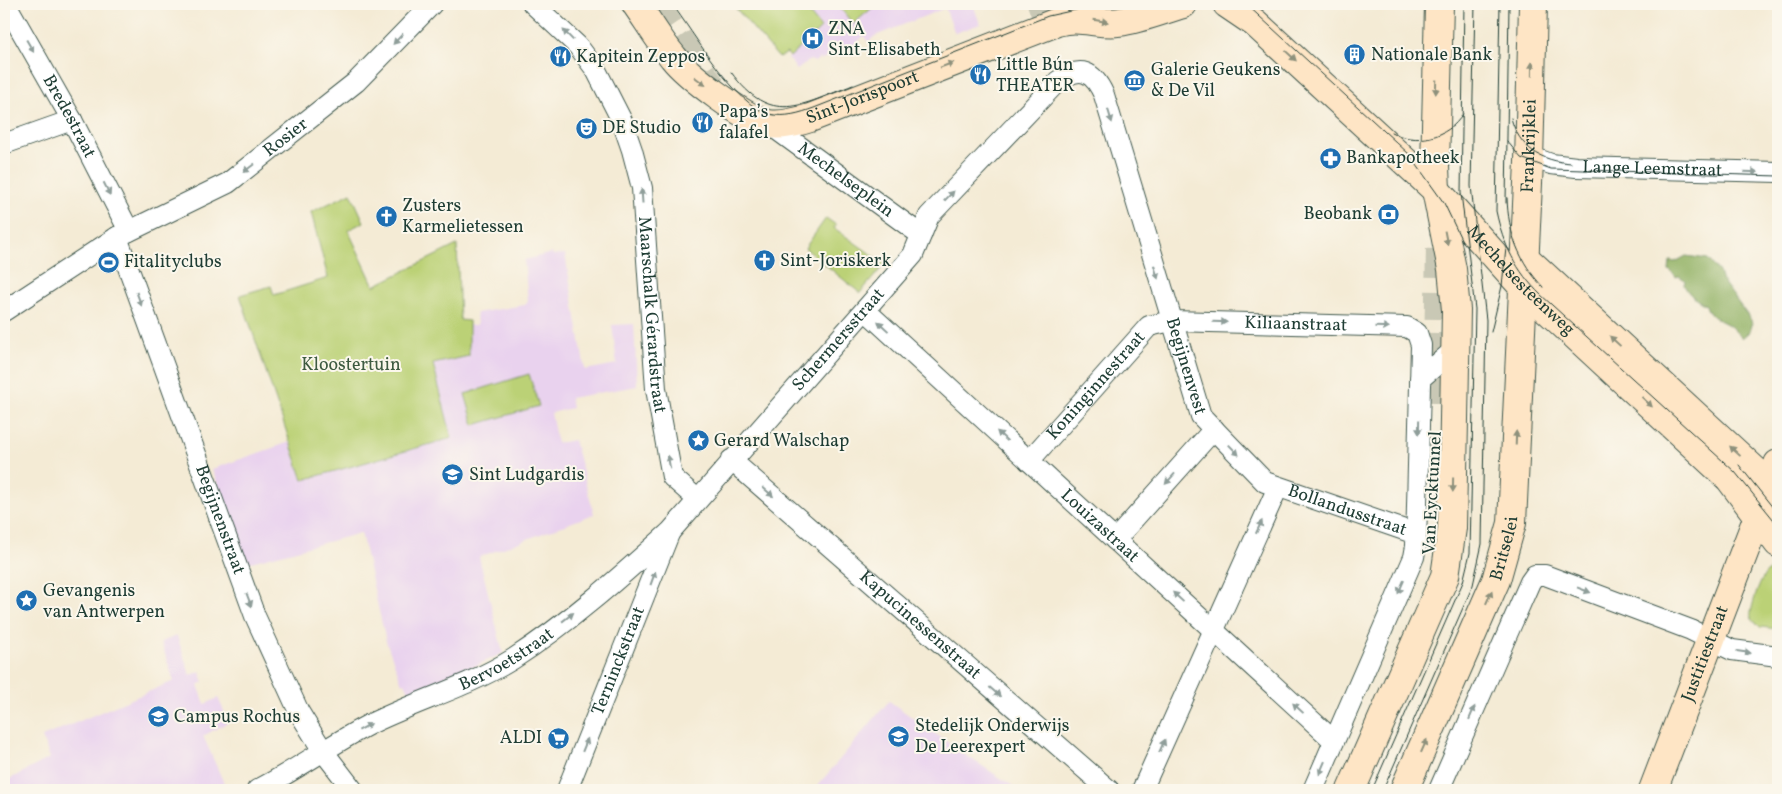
<svg xmlns="http://www.w3.org/2000/svg" width="1782" height="794" viewBox="0 0 1782 794" font-family="Vollkorn,serif">
	<style>
		.built { fill: #e9d2ee }
		.green { fill: #bbd176; stroke: #6d8755 }
		.forest { fill: #94b367; stroke: #5a784e }
		.lines { fill: none; stroke-linecap: round; stroke-linejoin: round }
		.secondary-tunnel { stroke: #c9c8b5; stroke-width: 28; stroke-dasharray: 28 14; stroke-linecap: butt }
		.street-casing { stroke: #3f574c; stroke-width: 22 }
		.secondary-casing { stroke: #3f574c; stroke-width: 30 }
		.street { stroke: #fff; stroke-width: 20 }
		.secondary { stroke: #fee5c5; stroke-width: 28 }
		.tram { stroke: #1f3d34; stroke-width: 1 }
		.oneway { fill: #8e917c }
		.oneway2 { fill: #8f9e9a }
		.labels { text-anchor: middle; dominant-baseline: central; stroke-width: 4; stroke-linejoin: round; paint-order: stroke }
		.poi-label { font-size: 18px; fill: #1f3d34; stroke: #fbf7ec; text-anchor: start }
		.street-label { font-size: 18px; fill: #1f3d34; stroke: #fbf7ec }
		.park-label { font-size: 18px; fill: #3e5b41; stroke: #fbf7ec }
	</style>
	<rect width="100%" height="100%" fill="#fbf7ec"/>
	<filter id="ink" filterUnits="userSpaceOnUse"><feTurbulence type="fractalNoise" baseFrequency=".02" numOctaves="2"/><feDisplacementMap in="SourceGraphic" scale="10" xChannelSelector="R" yChannelSelector="G"/><feConvolveMatrix kernelMatrix="1 2 1 2 8 2 1 2 1" color-interpolation-filters="sRGB"/></filter>
	<filter id="wash" filterUnits="userSpaceOnUse"><feTurbulence type="fractalNoise" baseFrequency=".0096" numOctaves="4" result="noise"/><feDisplacementMap in="SourceGraphic" scale="20" xChannelSelector="R" yChannelSelector="G"/><feGaussianBlur stdDeviation="1.12" result="paint"/><feColorMatrix in="noise" values="0 0 0 0 0 0 0 0 0 0 0 0 0 0 0 0 0 1.4 0 .05"/><feComposite in="paint" operator="in"/></filter>
	<g filter="url(#wash)">
		<rect width="100%" height="100%" fill="#f4ebd5"/>
		<path class="built" d="M732 4H973L980 24 955 33 945 8 875 36 868 42 864 36 848 50 846 47 821 60 819 58 815 62 810 60 797 70 788 58 790 57 787 53Z
			M552 253 553 255 565 254 585 370 617 364 612 325 634 324 637 386 570 398 572 408 551 413 557 443 574 440 594 514 479 557 503 653 411 696 405 683 402 684 386 641 361 533 247 563 212 469 290 442 303 480 452 438 433 364 469 356V325H477L476 313 525 305 528 301 524 260Z
			M177 636 190 675 200 672 204 682 198 685 205 704 218 698 229 722 203 736 227 790H6L8 780 50 758 42 737 174 681 161 642Z
			M889 701 967 756 1019 790H814Z"/>
		<path class="green" d="M732 4H802L821 28 790 57 787 53 779 58Z
			M837 4H877L853 24Z
			M351 193 364 222 348 230 374 286 457 245 460 320 469 321V356L433 364 452 438 303 480 240 295 271 286 274 295 328 278 311 212Z
			M826 218 836 225 834 228 885 264 860 293 805 248Z
			M529 374 539 406 474 425 465 394Z
			M1778 568V629L1760 627 1751 618C1749 611 1761 577 1767 572 1770 569 1774 569 1778 568Z"/>
		<path class="forest" d="M1686 256 1708 259 1719 272 1721 279 1753 323 1749 332 1742 338C1738 334 1734 330 1730 326 1719 318 1710 320 1706 305 1696 300 1689 295 1684 285L1685 280 1679 276 1676 277 1669 270 1670 261 1675 262Z"/>
	</g>
	<g filter="url(#ink)">
		<g class="lines">
			<path class="secondary-tunnel" d="M654 4 712 87
				M1032 19 1074 4
				M1437 403 1440 245"/>
			<defs>
				<g id="street">
					<path id="s1" d="M6 4 72 120 129 231"/>
					<path id="s2" d="M533 4 578 46 596 70 622 121 632 150 642 188 656 389 672 477 697 499"/>
					<path id="s3" d="M769 124 921 235"/>
					<path d="M4 144 72 120"/>
					<path id="s4" d="M1529 156 1551 164 1576 167 1778 172"/>
					<path id="s5" d="M117 237 255 616 299 712 323 751 353 790"/>
					<path id="s6" d="M865 310 1334 741"/>
					<path id="s7" d="M4 311 117 237 228 183 356 82 432 4"/>
					<path d="M1420 379 1455 349"/>
					<path id="s8" d="M731 460 1109 790"/>
					<path id="s9" d="M1029 461 1149 326 1171 321 1407 327 1417 333 1421 345 1416 546 1414 557 1313 790"/>
					<path d="M1115 540 1214 429"/>
					<path id="s10" d="M257 790C295 771 330 745 368 725 416 701 468 687 513 659 569 623 621 576 670 532L913 255 929 216 1058 81C1081 65 1093 71 1104 95L1201 416 1265 482 1416 534"/>
					<path id="s11" d="M567 790 669 534"/>
					<path d="M1142 790 1278 487"/>
					<path d="M1439 790 1530 582 1535 575H1545L1691 630 1732 650 1778 656"/>
				</g>
				<g id="secondary">
					<path id="s12" d="M636 4C648 21 659 40 673 57 687 75 747 121 769 124 783 126 797 122 810 118L1057 22C1080 15 1097 25 1119 22 1140 19 1162 10 1183 4"/>
					<path id="s13" d="M1227 4 1255 23 1436 190 1523 287 1730 479 1778 543"/>
					<path d="M1525 258 1778 492"/>
					<path d="M1351 790 1445 576 1452 528 1456 310 1452 269 1436 190 1435 167 1439 4"/>
					<path id="s14" d="M1404 790 1496 580 1512 523 1529 162 1533 4"/>
					<path id="s15" d="M1653 790 1778 464"/>
				</g>
			</defs>
			<use href="#street" class="street-casing"/>
			<use href="#secondary" class="secondary-casing"/>
			<use href="#street" class="street"/>
			<use href="#secondary" class="secondary"/>
			<path class="tram" d="M672 4C693 32 736 106 769 114 785 118 800 113 814 108L1048 16 1103 4
				M1130 4H1155
				M1246 4 1409 154 1444 203 1462 241
				M1500 4 1496 211C1503 244 1516 271 1541 295L1735 472 1778 525
				M731 72C771 127 801 105 853 85
				M1511 118C1519 148 1541 161 1571 163
				M1391 132C1415 145 1448 139 1463 114
				M1507 141 1521 158 1551 169 1778 176
				M1507 198C1508 232 1519 262 1543 287
				M1506 203 1509 4
				M1491 332 1502 286 1506 248
				M1739 465 1778 514
				M1372 790 1463 582 1470 553 1475 309 1461 193 1464 4
				M1383 790 1473 585 1482 544 1486 320 1471 186 1475 4"/>
		</g>
		<defs><path id="oneway-solid" d="M-6-.8H1V-3.2L6.5 0L1 3.2V.8H-6Z" transform="scale(1.25)"/></defs>
		<g class="oneway">
			<use href="#oneway-solid" transform="translate(1101 21) rotate(9)"/>
			<use href="#oneway-solid" transform="translate(1291 56) rotate(43)"/>
			<use href="#oneway-solid" transform="translate(947 65) rotate(-21)"/>
			<use href="#oneway-solid" transform="translate(1532 69) rotate(-89)"/>
			<use href="#oneway-solid" transform="translate(700 81) rotate(37)"/>
			<use href="#oneway-solid" transform="translate(1436 87) rotate(92)"/>
			<use href="#oneway-solid" transform="translate(1446 238) rotate(79)"/>
			<use href="#oneway-solid" transform="translate(1615 341) rotate(-137)"/>
			<use href="#oneway-solid" transform="translate(1647 402) rotate(43)"/>
			<use href="#oneway-solid" transform="translate(1516 438) rotate(-88)"/>
			<use href="#oneway-solid" transform="translate(1735 451) rotate(-137)"/>
			<use href="#oneway-solid" transform="translate(1453 485) rotate(91)"/>
			<use href="#oneway-solid" transform="translate(1489 597) rotate(-66)"/>
			<use href="#oneway-solid" transform="translate(1424 746) rotate(-66)"/>
		</g>
		<g class="oneway2">
			<use href="#oneway-solid" transform="translate(568 35) rotate(-134)"/>
			<use href="#oneway-solid" transform="translate(398 39) rotate(133)"/>
			<use href="#oneway-solid" transform="translate(30 46) rotate(60)"/>
			<use href="#oneway-solid" transform="translate(1110 116) rotate(73)"/>
			<use href="#oneway-solid" transform="translate(249 168) rotate(143)"/>
			<use href="#oneway-solid" transform="translate(1751 172) rotate(1)"/>
			<use href="#oneway-solid" transform="translate(107 189) rotate(63)"/>
			<use href="#oneway-solid" transform="translate(642 196) rotate(-94)"/>
			<use href="#oneway-solid" transform="translate(949 196) rotate(-46)"/>
			<use href="#oneway-solid" transform="translate(1156 272) rotate(73)"/>
			<use href="#oneway-solid" transform="translate(139 299) rotate(70)"/>
			<use href="#oneway-solid" transform="translate(1220 322) rotate(1)"/>
			<use href="#oneway-solid" transform="translate(883 326) rotate(-137)"/>
			<use href="#oneway-solid" transform="translate(1382 327) rotate(1)"/>
			<use href="#oneway-solid" transform="translate(1419 427) rotate(91)"/>
			<use href="#oneway-solid" transform="translate(1002 436) rotate(-137)"/>
			<use href="#oneway-solid" transform="translate(1234 450) rotate(46)"/>
			<use href="#oneway-solid" transform="translate(669 462) rotate(-100)"/>
			<use href="#oneway-solid" transform="translate(1170 479) rotate(132)"/>
			<use href="#oneway-solid" transform="translate(768 492) rotate(41)"/>
			<use href="#oneway-solid" transform="translate(1259 527) rotate(-65)"/>
			<use href="#oneway-solid" transform="translate(653 578) rotate(-70)"/>
			<use href="#oneway-solid" transform="translate(1401 587) rotate(114)"/>
			<use href="#oneway-solid" transform="translate(1584 590) rotate(21)"/>
			<use href="#oneway-solid" transform="translate(1178 597) rotate(-137)"/>
			<use href="#oneway-solid" transform="translate(249 600) rotate(69)"/>
			<use href="#oneway-solid" transform="translate(568 617) rotate(-38)"/>
			<use href="#oneway-solid" transform="translate(1744 652) rotate(8)"/>
			<use href="#oneway-solid" transform="translate(995 692) rotate(41)"/>
			<use href="#oneway-solid" transform="translate(1298 708) rotate(-137)"/>
			<use href="#oneway-solid" transform="translate(1472 713) rotate(-67)"/>
			<use href="#oneway-solid" transform="translate(365 727) rotate(-28)"/>
			<use href="#oneway-solid" transform="translate(585 745) rotate(-68)"/>
			<use href="#oneway-solid" transform="translate(1162 746) rotate(-66)"/>
			<use href="#oneway-solid" transform="translate(1322 768) rotate(113)"/>
		</g>
	</g>
	<defs>
		<symbol id="hospital-disc" viewBox="-11 -11 22 22"><circle r="9.5" fill="#1f6fb2" stroke="#fbf7ec"/><path d="M-5-5h3v3.5h4V-5h3V5h-3V1.5h-4V5h-3Z" fill="#fff"/></symbol>
		<symbol id="building-disc" viewBox="-11 -11 22 22"><circle r="9.5" fill="#1f6fb2" stroke="#fbf7ec"/><path d="M-4-6H4V6H1V3H-1V6H-4ZM-2.5-4.3h1.7v1.8h-1.7ZM.8-4.3h1.7v1.8H.8ZM-2.5-1h1.7V.8h-1.7ZM.8-1h1.7V.8H.8Z" fill="#fff"/></symbol>
		<symbol id="restaurant-disc" viewBox="-11 -11 22 22"><circle r="9.5" fill="#1f6fb2" stroke="#fbf7ec"/><path d="M-5-6h1v4h1v-4h1v4h1v-4h1v5L-1.5 .5V6h-2V.5L-5-1ZM5-6V6H3V1.5H1.5Q1.5-4 5-6Z" fill="#fff"/></symbol>
		<symbol id="museum-disc" viewBox="-11 -11 22 22"><circle r="9.5" fill="#1f6fb2" stroke="#fbf7ec"/><path d="M0-6L6-3V-2H-6V-3ZM-5-1h2V3h-2ZM-1-1h2V3h-2ZM3-1h2V3H3ZM-6 4H6V6H-6Z" fill="#fff"/></symbol>
		<symbol id="theatre-disc" viewBox="-11 -11 22 22"><circle r="9.5" fill="#1f6fb2" stroke="#fbf7ec"/><path d="M-5-5.5Q0-4 5-5.5V0Q5 5 0 6Q-5 5-5 0ZM-3.3-2.5H-1v1.5H-3.3ZM1-2.5H3.3v1.5H1ZM-2.8 1Q0 5.5 2.8 1Z" fill="#fff"/></symbol>
		<symbol id="pharmacy-disc" viewBox="-11 -11 22 22"><circle r="9.5" fill="#1f6fb2" stroke="#fbf7ec"/><path d="M-2-6h4v4h4v4h-4v4h-4v-4h-4v-4h4Z" fill="#fff"/></symbol>
		<symbol id="bank-disc" viewBox="-11 -11 22 22"><circle r="9.5" fill="#1f6fb2" stroke="#fbf7ec"/><path d="M-6-4H6V4H-6ZM0-2.3a2.3 2.3 0 1 0 0 4.6a2.3 2.3 0 1 0 0-4.6Z" fill="#fff"/></symbol>
		<symbol id="church-disc" viewBox="-11 -11 22 22"><circle r="9.5" fill="#1f6fb2" stroke="#fbf7ec"/><path d="M-1.2-6h2.4v3.5h3.3v2.4h-3.3V6h-2.4V-.1h-3.3v-2.4h3.3Z" fill="#fff"/></symbol>
		<symbol id="stadium-disc" viewBox="-11 -11 22 22"><circle r="9.5" fill="#1f6fb2" stroke="#fbf7ec"/><path d="M0-5a6.5 5 0 1 0 0 10a6.5 5 0 1 0 0-10ZM-3.5-1.8h7v3.6h-7Z" fill="#fff"/></symbol>
		<symbol id="sight-disc" viewBox="-11 -11 22 22"><circle r="9.5" fill="#1f6fb2" stroke="#fbf7ec"/><path d="M0-6L1.8-2.2L6-1.7L2.9 1.2L3.7 5.4L0 3.3L-3.7 5.4L-2.9 1.2L-6-1.7L-1.8-2.2Z" fill="#fff"/></symbol>
		<symbol id="school-disc" viewBox="-11 -11 22 22"><circle r="9.5" fill="#1f6fb2" stroke="#fbf7ec"/><path d="M0-5L7-2L0 1L-7-2ZM-4 1L0 2.5L4 1V4Q0 6-4 4Z" fill="#fff"/></symbol>
		<symbol id="university-disc" viewBox="-11 -11 22 22"><circle r="9.5" fill="#1f6fb2" stroke="#fbf7ec"/><path d="M0-5L7-2L0 1L-7-2ZM-4 1L0 2.5L4 1V4Q0 6-4 4Z" fill="#fff"/></symbol>
		<symbol id="supermarket-disc" viewBox="-11 -11 22 22"><circle r="9.5" fill="#1f6fb2" stroke="#fbf7ec"/><path d="M-6-5.5h2.5l.6 2H6L4.5 2H-2.5L-4.4-4H-6ZM-1.5 3.2a1.3 1.3 0 1 0 .1 0ZM3 3.2a1.3 1.3 0 1 0 .1 0Z" fill="#fff"/></symbol>
	</defs>
	<g fill-rule="evenodd">
		<use href="#hospital-disc" x="800" y="26" width="25" height="25"/>
		<use href="#building-disc" x="1342" y="42" width="25" height="25"/>
		<use href="#restaurant-disc" x="548" y="44" width="25" height="25"/>
		<use href="#restaurant-disc" x="968" y="62" width="25" height="25"/>
		<use href="#museum-disc" x="1122" y="68" width="25" height="25"/>
		<use href="#restaurant-disc" x="690" y="110" width="25" height="25"/>
		<use href="#theatre-disc" x="574" y="116" width="25" height="25"/>
		<use href="#pharmacy-disc" x="1318" y="146" width="25" height="25"/>
		<use href="#bank-disc" x="1376" y="202" width="25" height="25"/>
		<use href="#church-disc" x="374" y="204" width="25" height="25"/>
		<use href="#church-disc" x="752" y="248" width="25" height="25"/>
		<use href="#stadium-disc" x="96" y="250" width="25" height="25"/>
		<use href="#sight-disc" x="686" y="428" width="25" height="25"/>
		<use href="#school-disc" x="440" y="462" width="25" height="25"/>
		<use href="#sight-disc" x="14" y="588" width="25" height="25"/>
		<use href="#university-disc" x="146" y="704" width="25" height="25"/>
		<use href="#school-disc" x="886" y="724" width="25" height="25"/>
		<use href="#supermarket-disc" x="546" y="726" width="25" height="25"/>
	</g>
	<g class="labels">
		<g class="poi-label">
			<text x="828" y="29">ZNA<tspan x="828" dy="21">Sint-Elisabeth</tspan></text>
			<text x="1371" y="55">Nationale Bank</text>
			<text x="576" y="57">Kapitein Zeppos</text>
			<text x="996" y="65">Little Bún<tspan x="996" dy="21">THEATER</tspan></text>
			<text x="1151" y="70">Galerie Geukens<tspan x="1151" dy="21">&amp; De Vil</tspan></text>
			<text x="719" y="112">Papa’s<tspan x="719" dy="21">falafel</tspan></text>
			<text x="602" y="128">DE Studio</text>
			<text x="1346" y="158">Bankapotheek</text>
			<text x="402" y="206">Zusters<tspan x="402" dy="21">Karmelietessen</tspan></text>
			<text x="1372" y="214" text-anchor="end">Beobank</text>
			<text x="780" y="261">Sint-Joriskerk</text>
			<text x="124" y="262">Fitalityclubs</text>
			<text x="714" y="441">Gerard Walschap</text>
			<text x="469" y="475">Sint Ludgardis</text>
			<text x="43" y="591">Gevangenis<tspan x="43" dy="21">van Antwerpen</tspan></text>
			<text x="174" y="717">Campus Rochus</text>
			<text x="915" y="726">Stedelijk Onderwijs<tspan x="915" dy="21">De Leerexpert</tspan></text>
			<text x="542" y="738" text-anchor="end">ALDI</text>
		</g>
		<g class="street-label">
			<text stroke="none"><textPath href="#s12" startOffset="281">Sint-Jorispoort</textPath></text>
			<text stroke="none"><textPath href="#s1" startOffset="129">Bredestraat</textPath></text>
			<text stroke="none"><textPath href="#s7" startOffset="332">Rosier</textPath></text>
			<text stroke="none"><textPath href="#s14" startOffset="666">Frankrijklei</textPath></text>
			<text stroke="none"><textPath href="#s4" startOffset="125">Lange Leemstraat</textPath></text>
			<text stroke="none"><textPath href="#s3" startOffset="95">Mechelseplein</textPath></text>
			<text stroke="none"><textPath href="#s13" startOffset="404">Mechelsesteenweg</textPath></text>
			<text stroke="none"><textPath href="#s2" startOffset="346">Maarschalk Gérardstraat</textPath></text>
			<text stroke="none"><textPath href="#s9" startOffset="328">Kiliaanstraat</textPath></text>
			<text stroke="none"><textPath href="#s10" startOffset="746">Schermersstraat</textPath></text>
			<text stroke="none"><textPath href="#s10" startOffset="1430">Begijnenvest</textPath></text>
			<text stroke="none"><textPath href="#s9" startOffset="101">Koninginnestraat</textPath></text>
			<text transform="translate(1433 493) rotate(-87)">Van Eycktunnel</text>
			<text stroke="none"><textPath href="#s10" startOffset="1661">Bollandusstraat</textPath></text>
			<text stroke="none"><textPath href="#s5" startOffset="301">Begijnenstraat</textPath></text>
			<text stroke="none"><textPath href="#s6" startOffset="319">Louizastraat</textPath></text>
			<text stroke="none"><textPath href="#s14" startOffset="262">Britselei</textPath></text>
			<text stroke="none"><textPath href="#s8" startOffset="251">Kapucinessenstraat</textPath></text>
			<text stroke="none"><textPath href="#s15" startOffset="146">Justitiestraat</textPath></text>
			<text stroke="none"><textPath href="#s10" startOffset="282">Bervoetstraat</textPath></text>
			<text stroke="none"><textPath href="#s11" startOffset="139">Terninckstraat</textPath></text>
		</g>
		<g class="park-label">
			<text x="351" y="365">Kloostertuin</text>
		</g>
	</g>
	<rect width="1782" height="794" fill="none" stroke="#fbf7ec" stroke-width="20"/>
</svg>
